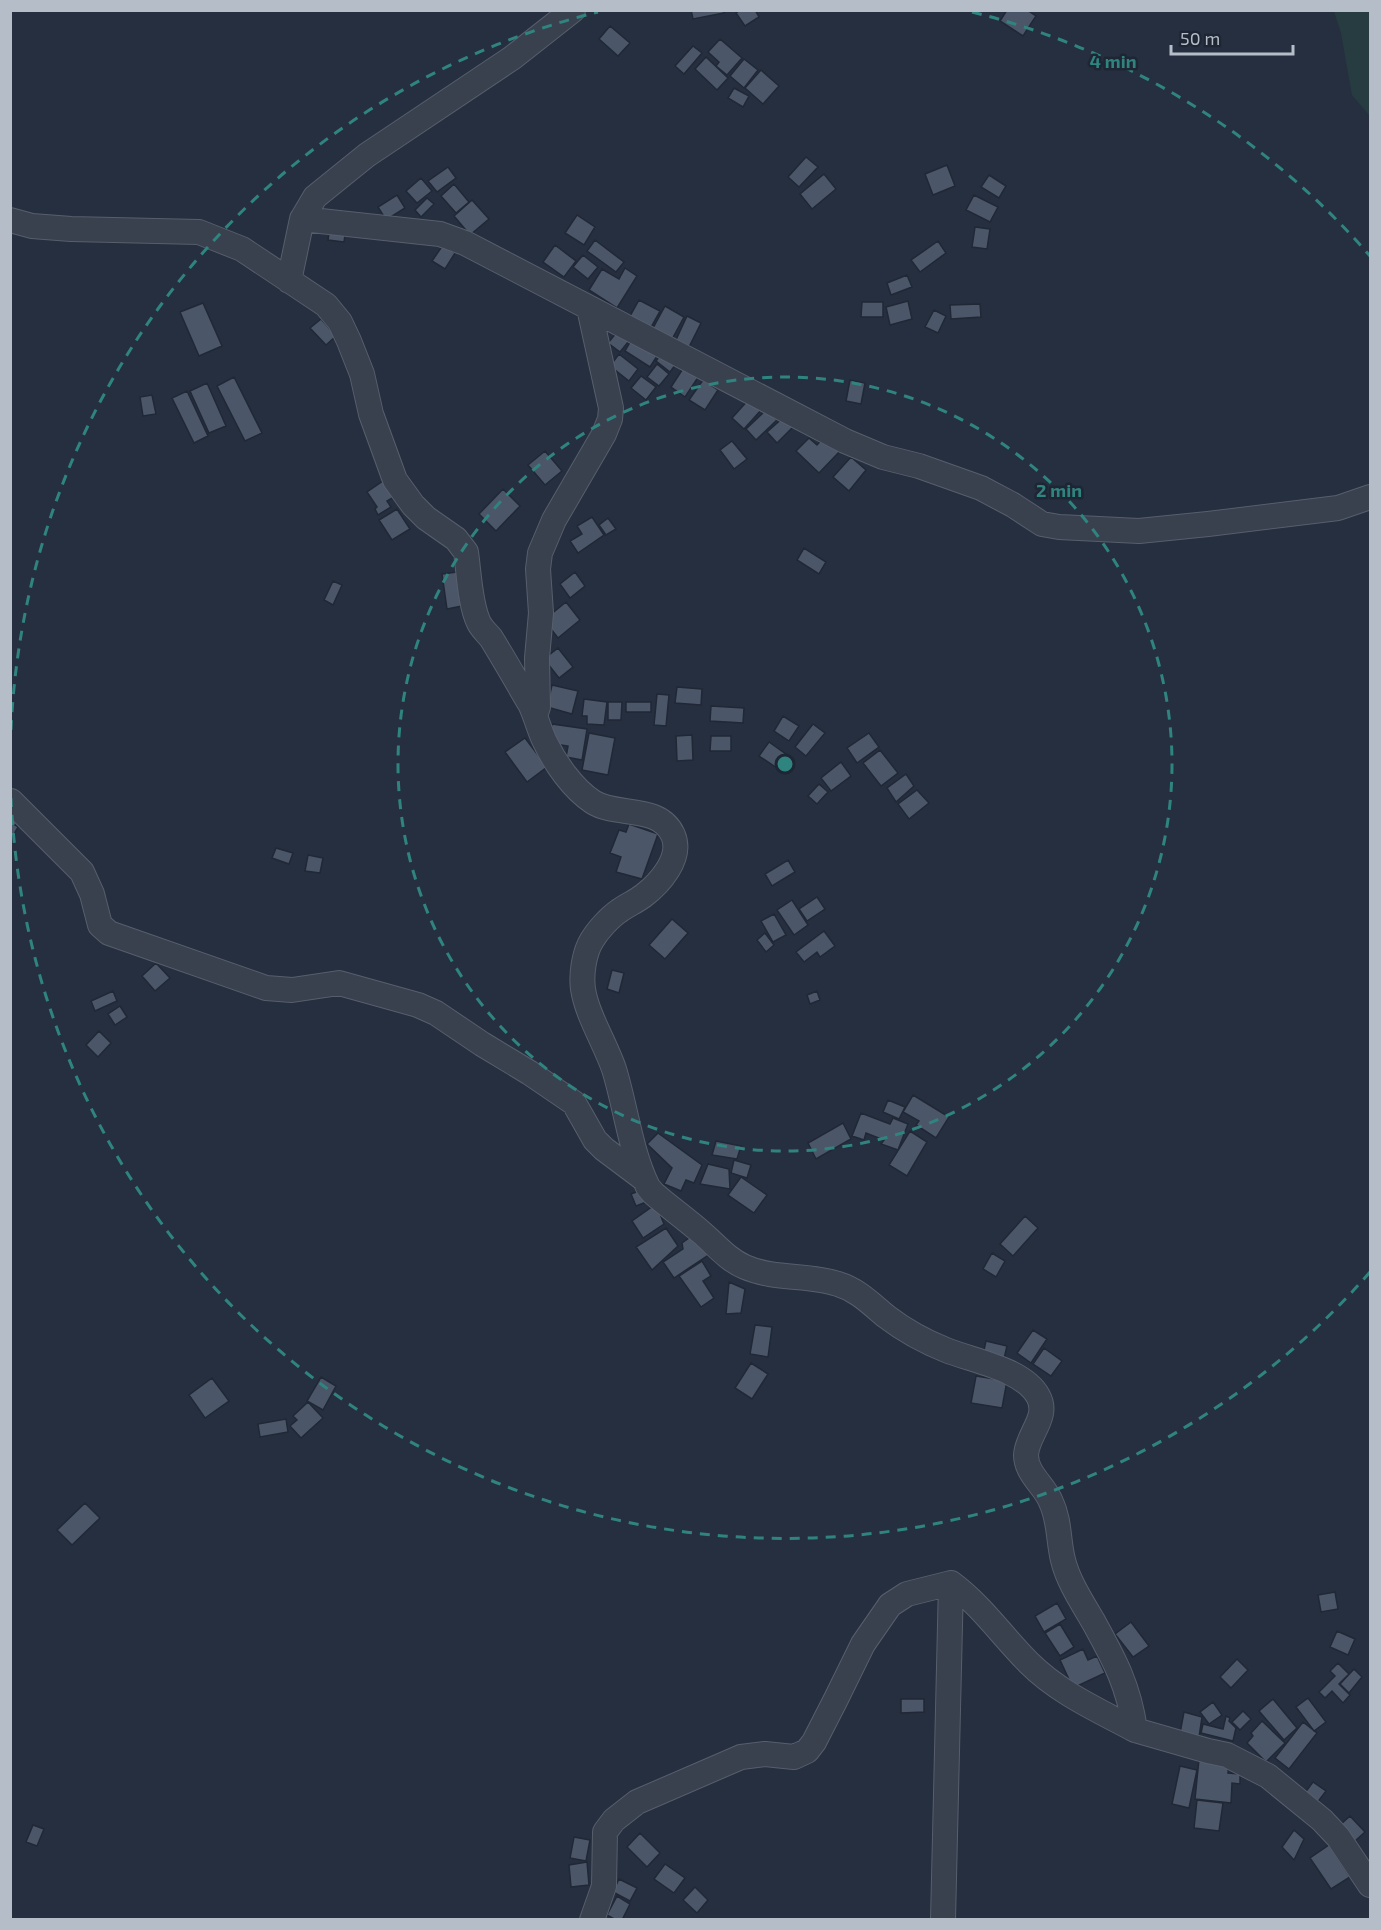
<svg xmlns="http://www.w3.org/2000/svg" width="1381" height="1930" viewBox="0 0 1381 1930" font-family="'Exo 2',sans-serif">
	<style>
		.green { fill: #273c40 }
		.building { fill: #4b5668; stroke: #202836; stroke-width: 1.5 }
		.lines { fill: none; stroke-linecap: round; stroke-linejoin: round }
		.minor-casing { stroke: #575f6c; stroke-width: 26 }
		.minor { stroke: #39414f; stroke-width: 24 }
		.ring { fill: none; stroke: #308480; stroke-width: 3; stroke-dasharray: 10 8 }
		.centre { fill: #308480; stroke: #1e2634; stroke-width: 3 }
		.ring-label { font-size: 18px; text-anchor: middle; font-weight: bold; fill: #308480; stroke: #1e2634; stroke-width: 5; stroke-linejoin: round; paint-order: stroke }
	</style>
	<rect width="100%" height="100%" fill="#252f3f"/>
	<path class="green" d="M1334 11H1370V116L1352 95 1341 33Z"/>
	<path class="building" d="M691 10H723L724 13 693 19Z
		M740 10H755L759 17 745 26 736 13Z
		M1007 10H1027L1036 16 1023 36 1000 21Z
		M610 26 630 43 618 56 599 39Z
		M720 39 742 58 727 75 716 66 719 62 708 52Z
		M693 46 702 53 684 74 675 66Z
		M706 57 728 78 717 90 695 69Z
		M744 59 758 70 744 88 730 76Z
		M761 70 779 86 763 104 745 88Z
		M734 88 749 96 743 107 728 98Z
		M806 157 818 167 799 187 788 177Z
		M947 165 955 186 933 195 925 174Z
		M448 167 456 178 437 192 428 181Z
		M824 174 836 189 812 209 800 194Z
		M989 175 1006 186 999 198 981 187Z
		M421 178 432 191 417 203 406 191Z
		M454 184 469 202 456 213 441 196Z
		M397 195 405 208 386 220 378 207Z
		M974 195 998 207 990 222 966 210Z
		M427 198 434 204 421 217 415 210Z
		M472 200 489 219 470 235 454 216Z
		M577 215 595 227 584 245 565 233Z
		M330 226 346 228 344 242 328 240Z
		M975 227 990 229 987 249 972 247Z
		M595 240 624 262 616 272 587 251Z
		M938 241 946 253 920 272 911 260Z
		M443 245 455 253 445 269 432 261Z
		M555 245 576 261 564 277 543 262Z
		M583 255 598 267 588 279 573 267Z
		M625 268 637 276 617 308 589 290 602 269 619 279Z
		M907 275 912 287 891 295 887 283Z
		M639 300 660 311 650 329 629 318Z
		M908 301 912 319 890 325 886 307Z
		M862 302H883V317H861Z
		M203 303 222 346 199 356 180 312Z
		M980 304 981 317 951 319 950 305Z
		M665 306 684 317 671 341 652 330Z
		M934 310 946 316 938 333 925 327Z
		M687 316 701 323 688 349 675 342Z
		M321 319 336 336 326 345 310 328Z
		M621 327 633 336 620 352 608 343Z
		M633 337 659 353 650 367 625 351Z
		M662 353 676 364 670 372 656 361Z
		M619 354 638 369 629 381 610 366Z
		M657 364 669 374 659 386 647 377Z
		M686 364 701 373 685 397 671 387Z
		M641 376 656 387 646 400 631 388Z
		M234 377 262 433 245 441 217 386Z
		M703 380 718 390 705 410 689 400Z
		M850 380 865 383 861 404 846 401Z
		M207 383 226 426 209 433 190 391Z
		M187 391 208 436 194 443 172 398Z
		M152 395 156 414 143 416 140 397Z
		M750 398 762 409 744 429 732 418Z
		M767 409 777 420 756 440 746 429Z
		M785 416 794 426 777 443 767 432Z
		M826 435 842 449 819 473 796 451 809 438 817 445Z
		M732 441 747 459 734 469 720 450Z
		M545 451 562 471 545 485 528 465Z
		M851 457 866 470 849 491 833 477Z
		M383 481 394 497 387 501 391 507 378 515 375 509 377 507 367 492Z
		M503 489 520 506 496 531 479 514Z
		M397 509 410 529 392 540 379 520Z
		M592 517 604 535 578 553 570 541 582 534 577 526Z
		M608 518 616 529 606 535 599 525Z
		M804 548 826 562 819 574 797 560Z
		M457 572 462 606 447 609 442 574Z
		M575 572 585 586 570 598 560 584Z
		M333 581 342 585 333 605 324 600Z
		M566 602 580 620 558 638 544 620Z
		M558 648 573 667 559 678 544 659Z
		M552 685 578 691 572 714 547 707Z
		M677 687 702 689 701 705 675 703Z
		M657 694 669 695 666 726 654 725Z
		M584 699 607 702 604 725 587 724V716H582Z
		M608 702H622L621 720H608Z
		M626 702H651V712H626Z
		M711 706 744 708 743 723 710 721Z
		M783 716 799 726 789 741 774 731Z
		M552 724 587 729 582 760 566 757 568 746 549 743Z
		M813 724 825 733 806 756 795 747Z
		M589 733 615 738 608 775 582 770Z
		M869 733 879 747 857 763 847 748Z
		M692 735 693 760 677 761 676 736Z
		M711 736H731V751H710Z
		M525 738 547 767 527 782 505 752Z
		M769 742 790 757 780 770 759 756Z
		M880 750 898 773 881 786 863 763Z
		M841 762 851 776 831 791 821 778Z
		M906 774 914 786 896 802 887 788Z
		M819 784 828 792 817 804 808 796Z
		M917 790 929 803 909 819 898 804Z
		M10 815 19 819 15 825 18 827 10 841Z
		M629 824 658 834 642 879 616 872 621 857 610 853 619 830 626 832Z
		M276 848 293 853 289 864 272 858Z
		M308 855 323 858 320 873 305 871Z
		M788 860 795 872 772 886 765 874Z
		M817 897 825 909 807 921 799 909Z
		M792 900 808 925 794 935 777 910Z
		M774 914 786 935 773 942 761 921Z
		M672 919 688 933 665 959 649 945Z
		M824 931 835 946 820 957 817 952 804 962 796 952Z
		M765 933 774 945 766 952 757 940Z
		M156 963 170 978 155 991 142 976Z
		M612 970 624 973 619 993 607 989Z
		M113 991 117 1001 95 1011 91 1001Z
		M817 991 820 1000 810 1004 807 995Z
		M120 1006 127 1017 115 1025 108 1014Z
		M99 1031 111 1043 98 1057 86 1045Z
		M913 1095 949 1117 936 1138 916 1125 919 1121 903 1112Z
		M888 1100 905 1107 899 1119 883 1112Z
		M861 1113 890 1124 893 1118 908 1124 898 1150 881 1144 884 1140 866 1133 864 1140 852 1136Z
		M843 1123 851 1139 816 1159 808 1143Z
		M910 1131 927 1142 907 1176 889 1165Z
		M658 1133 702 1165 694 1183 686 1180 681 1191 664 1184 672 1168 647 1144Z
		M716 1141 741 1146 737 1159 712 1155Z
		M734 1160 751 1165 747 1178 731 1173Z
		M708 1164 729 1169 730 1189 700 1184Z
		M741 1177 767 1195 754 1213 728 1195Z
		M644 1189 649 1201 636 1206 631 1194Z
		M656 1204 664 1224 643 1238 632 1221Z
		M1025 1216 1038 1228 1013 1256 1000 1244Z
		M666 1228 678 1246 652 1270 636 1247Z
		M696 1233 710 1254 674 1278 663 1262 683 1249 682 1243Z
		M992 1253 1005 1261 996 1277 983 1269Z
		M702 1261 711 1276 703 1281 714 1298 701 1307 679 1276Z
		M729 1282 745 1289 741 1313 726 1314Z
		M755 1325 772 1327 768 1357 750 1354Z
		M1033 1330 1047 1339 1031 1363 1017 1353Z
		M986 1341 1007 1346 1003 1363 982 1359Z
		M1044 1348 1062 1361 1051 1376 1033 1364Z
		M751 1363 768 1374 752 1399 735 1388Z
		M976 1376 1007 1381 1002 1408 971 1403Z
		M321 1377 336 1386 323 1410 307 1401Z
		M212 1378 229 1401 205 1418 189 1395Z
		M308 1402 323 1418 301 1438 290 1426 297 1420 293 1416Z
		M286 1419 288 1432 260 1437 258 1424Z
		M85 1503 100 1518 72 1545 57 1530Z
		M1335 1592 1338 1609 1321 1612 1318 1595Z
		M1057 1603 1066 1619 1044 1632 1035 1616Z
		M1131 1622 1149 1646 1133 1657 1115 1634Z
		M1060 1624 1074 1647 1060 1656 1045 1633Z
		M1337 1631 1355 1639 1348 1655 1330 1647Z
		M1083 1649 1088 1660 1097 1656 1105 1673 1073 1688 1060 1660Z
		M1237 1659 1248 1670 1231 1688 1220 1677Z
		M1338 1663 1349 1674 1339 1684 1350 1695 1343 1703 1332 1691 1325 1698 1319 1692 1335 1676 1330 1671Z
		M1354 1669 1362 1677 1349 1693 1340 1684Z
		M1308 1698 1326 1722 1314 1731 1296 1707Z
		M901 1699H924V1712L901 1713Z
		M1273 1699 1297 1728 1284 1740 1259 1711Z
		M1213 1702 1222 1715 1209 1724 1200 1712Z
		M1243 1711 1251 1719 1240 1730 1232 1722Z
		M1184 1712 1202 1717 1199 1737 1180 1733Z
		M1226 1716 1230 1718 1229 1721 1236 1728 1233 1741 1201 1733 1203 1724 1223 1729Z
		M1262 1721 1285 1743 1266 1762 1247 1743 1253 1736 1251 1733Z
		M1303 1722 1317 1733 1289 1769 1275 1758Z
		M1199 1759 1229 1761 1228 1773 1240 1774V1784L1232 1783 1231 1803 1195 1799Z
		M1180 1766 1197 1770 1189 1808 1172 1804Z
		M1313 1782 1326 1791 1317 1803 1304 1794Z
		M1197 1800 1223 1803 1219 1831 1194 1828Z
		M1350 1816 1365 1832 1355 1841 1340 1825Z
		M33 1825 44 1829 37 1846 26 1842Z
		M1294 1830 1304 1839 1294 1860 1282 1847Z
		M640 1833 660 1853 647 1867 627 1847Z
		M574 1837 590 1840 586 1861 570 1858Z
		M1329 1845 1350 1877 1331 1889 1310 1858Z
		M587 1862 589 1885 571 1887 569 1865Z
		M665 1864 685 1878 674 1893 654 1879Z
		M619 1879 637 1888 630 1901 613 1892Z
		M695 1887 708 1900 697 1913 683 1900Z
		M617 1896 630 1904 622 1920H616L607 1915Z"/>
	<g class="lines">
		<defs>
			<path id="minor" d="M302 219 440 234 465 243 845 441 883 457 919 466 981 488 1013 505 1042 524 1059 527 1139 531 1208 524 1338 508 1370 497
				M10 220 32 226 71 229 199 232 242 249 326 305 340 322 349 341 362 374 371 414 395 480 413 505 426 518 456 539 466 552C469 573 470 605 479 623 482 629 487 633 491 638 504 659 517 682 530 704 536 716 539 730 545 742 555 763 573 789 593 802 616 817 659 804 673 835 683 858 659 884 643 896 635 902 627 905 619 911 610 917 598 930 592 940 584 953 581 974 583 989 587 1015 605 1043 614 1069 626 1108 630 1150 648 1187L653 1193C669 1207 686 1219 702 1233 716 1245 728 1260 745 1267 775 1280 808 1274 838 1284 858 1290 871 1304 887 1317 904 1330 926 1342 946 1350 973 1361 1023 1369 1038 1396 1050 1417 1027 1434 1026 1455 1026 1474 1045 1486 1051 1502 1060 1521 1058 1540 1063 1560 1068 1581 1082 1602 1093 1621 1114 1659 1129 1686 1135 1730L1208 1751 1227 1755 1268 1776 1322 1820 1338 1837 1370 1885
				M289 281 302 219 315 197 367 155 512 58 573 10
				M535 716 538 707 537 658 541 613 538 569 540 553 554 520 604 434 610 419 611 408 589 308
				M11 801 82 872 92 894 100 925 109 933 266 988 292 990 339 983 418 1005 436 1013 482 1044 530 1073 574 1103 595 1140 604 1149 644 1179
				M592 1920 604 1886 605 1832 614 1820 637 1802 741 1757 765 1754 794 1757 807 1751 814 1742 836 1699 863 1644 890 1605 907 1594 951 1583C982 1606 1002 1636 1029 1663 1059 1693 1098 1710 1135 1730
				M943 1920 951 1583"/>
		</defs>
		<use href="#minor" class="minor-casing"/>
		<use href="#minor" class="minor"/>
	</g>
	<g class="ring">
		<circle cx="785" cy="764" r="387"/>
		<path d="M1370 1272A775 775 0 0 1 11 798M11 730A775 775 0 0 1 598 12M972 12A775 775 0 0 1 1370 256"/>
	</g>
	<circle cx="785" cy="764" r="9" class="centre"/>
	<g class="ring-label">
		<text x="1113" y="68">4 min</text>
		<text x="1059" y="497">2 min</text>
	</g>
	<rect width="1381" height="1930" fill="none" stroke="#b5bdc9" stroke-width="24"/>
	<path d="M1171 45v9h122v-9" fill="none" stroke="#b5bdc9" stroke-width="3"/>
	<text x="1180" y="45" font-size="18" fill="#b5bdc9" stroke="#1e2634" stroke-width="4.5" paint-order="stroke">50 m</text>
</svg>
